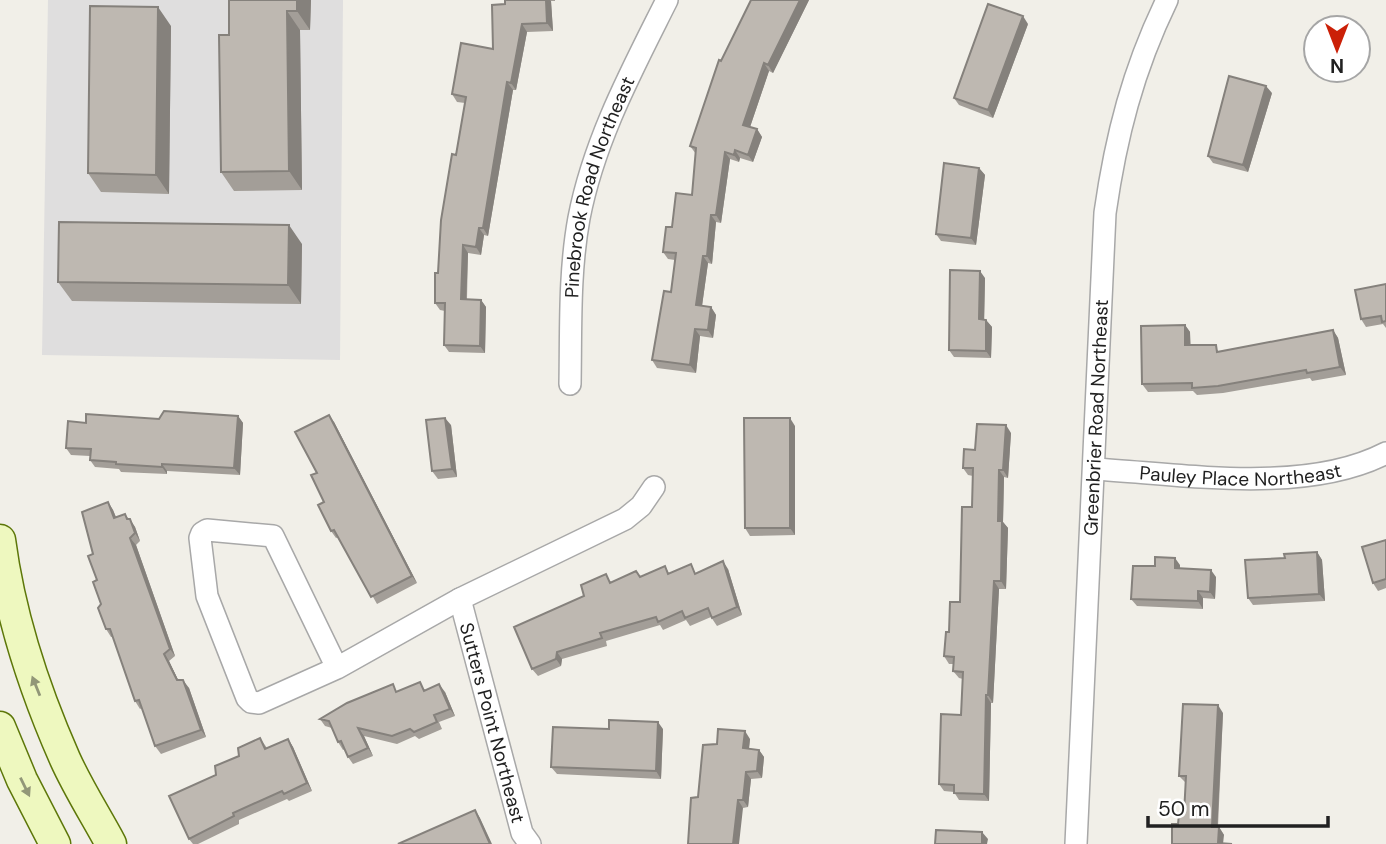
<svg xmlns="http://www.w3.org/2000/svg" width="1386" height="844" viewBox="0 0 1386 844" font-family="'DM Sans',sans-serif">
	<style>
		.residential { fill: #dfdede }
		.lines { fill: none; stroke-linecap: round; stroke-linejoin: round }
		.minor-casing { stroke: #a8a8a8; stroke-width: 24 }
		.secondary-casing { stroke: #5d7709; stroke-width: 33 }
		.minor { stroke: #fff; stroke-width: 21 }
		.secondary { stroke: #eef8bf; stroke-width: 30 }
		.wall { fill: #a39e98 }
		.shaded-wall { fill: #85817c }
		.building { fill: #beb8b1; stroke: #85817c; stroke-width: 2 }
		.oneway { fill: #929778 }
		.labels { text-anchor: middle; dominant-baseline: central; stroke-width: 5; stroke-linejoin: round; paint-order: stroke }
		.street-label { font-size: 19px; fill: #212121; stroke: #fff }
	</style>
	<rect width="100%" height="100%" fill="#f1efe8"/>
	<path class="residential" d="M48 0H343L340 360 42 355Z"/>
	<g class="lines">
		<defs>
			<g id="minor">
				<path id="s1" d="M570 384C571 329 569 272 579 218 594 140 632 70 667 0"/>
				<path id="s2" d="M1094 469C1182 474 1305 495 1386 453"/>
				<path id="s3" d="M460 599 522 833 530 844"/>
				<path d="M337 668 273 536 207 530 202 533 200 538 207 596 247 698 251 702 259 703 337 668 460 599 625 519 641 506 654 487"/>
				<path id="s4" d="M1076 844 1105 213C1116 136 1133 70 1167 0"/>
			</g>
			<path id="secondary" d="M0 540C10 616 34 689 65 759 78 788 96 816 111 844
				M0 727 22 780 55 844"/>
		</defs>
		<use href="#minor" class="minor-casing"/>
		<use href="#secondary" class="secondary-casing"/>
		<use href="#minor" class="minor"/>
		<use href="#secondary" class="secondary"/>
	</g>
	<path class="wall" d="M311 0 310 30H300L302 190 234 191 221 172 229 35Z
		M505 0H555V1H551L553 31 527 32 516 90H513L488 236 484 235 481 255 468 253 467 299 481 300 486 307 485 353 449 352 444 345 445 311 440 310 435 303 456 155 465 103 457 102 452 94 493 49 505 4Z
		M751 0H809L773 73 769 71 750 127 757 129 762 137 753 162 740 158 739 162 730 159 721 223 716 222 712 264 708 263 702 306 711 307 716 315 713 338 700 336 696 373 657 368 652 360 671 292 675 260 668 259 663 252 672 227 692 195 696 154 690 146 721 61Z
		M1028 24 993 118 959 105 954 98Z
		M171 26 169 194 101 192 88 173Z
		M1272 93 1248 172 1213 163 1208 156Z
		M979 168 985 175 976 245 941 241 936 234Z
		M302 244 301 304 72 301 58 282Z
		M985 278 984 320H986L992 327 991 358 954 357 949 350Z
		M1386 284V328L1383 324 1366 327 1361 319Z
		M1185 325 1190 332V345L1221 352 1333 330 1338 338 1346 375 1312 381 1310 378 1223 393 1197 395 1193 391 1148 392 1142 384Z
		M238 416 243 423 240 475 167 471V474L121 472 119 469 95 467 90 460V456L71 455 66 448 86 423Z
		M334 422 417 583 377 604 339 537 336 538 331 531 317 473Z
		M451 425 457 477 438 479 432 471Z
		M795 426V535L750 536 745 528Z
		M1011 433 1008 478 1004 477 1003 522 1008 528 1006 589H999L993 703H991L989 801 959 800 954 792 944 791 939 784 961 715 963 679 959 678 953 671V664H949L944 656 949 632 960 602 972 507 973 476 968 475 963 468 975 450Z
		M108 502 113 510 116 517 125 514 135 527 140 541 136 545 175 656 169 661 178 680 189 688 206 737 161 754 155 746 142 708 140 709 135 701 113 637H111L106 629 97 580 93 554Z
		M1386 540V588L1378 591 1373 583Z
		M1317 552 1322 560 1325 601 1253 605 1248 598Z
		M1180 565V568L1216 577 1215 599 1203 598V609L1137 606 1131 599 1155 566Z
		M665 566 669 573H697L728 569 742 615 717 626 711 617 690 626 686 620 663 630 660 625 606 641 607 646 562 659 561 666 538 676 532 669 584 596 612 582 636 571 640 577Z
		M426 690 445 692 455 716 439 722 442 729 419 739 415 736 397 744 364 736 373 756 353 764 348 757 345 749 343 750 338 742 332 728 325 726 320 719 398 692Z
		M1223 713 1218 827H1219L1224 835 1172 844 1178 824 1184 814 1186 783 1179 776Z
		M663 729 661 779 557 774 551 767Z
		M260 738 267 748 288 739 293 747 312 791 289 801 287 799 239 820V824L198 844H193L189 839 239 756Z
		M750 739 749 749 759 750 764 757 762 778 751 779 748 807 743 808 698 797 717 744Z"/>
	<path class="shaded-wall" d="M297 0H311L310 30 297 11Z
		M546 0H550L551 1 553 31 547 23Z
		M800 0H809L773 73 768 65Z
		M158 7 171 26 169 194 156 175Z
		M287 11 300 30 302 190 289 171Z
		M1023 16 1028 24 993 118 988 110Z
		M522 24 527 32 516 90 511 83Z
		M764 63 769 71 748 133 743 125Z
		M507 82 513 90 488 236 483 228Z
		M1266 86 1272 93 1248 172 1243 165Z
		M757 129 762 137 753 162 748 155Z
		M735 150 740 158 739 162 734 155Z
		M725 152 730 159 721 223 716 215Z
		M979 168 985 175 976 245 971 238Z
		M711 215 716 222 712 264 707 256Z
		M289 225 302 244 301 304 288 285Z
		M479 228 484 235 481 255 476 247Z
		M463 245 468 253 466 307 461 299Z
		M703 256 708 263 701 313 696 305Z
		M980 271 985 278 984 327 979 319Z
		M481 300 486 307 485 353 480 346Z
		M711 307 716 315 713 338 708 330Z
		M986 320 992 327 991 358 986 351Z
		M1185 325 1190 332 1191 353 1185 345Z
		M695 329 700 336 696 373 690 365Z
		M1333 330 1338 338 1346 375 1340 367Z
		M329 415 334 422 417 583 412 576Z
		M238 416 243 423 240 475 234 468Z
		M445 418 451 425 457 477 452 469Z
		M790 418 795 426V535L790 528Z
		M1006 425 1011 433 1008 478 1003 470Z
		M162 464 167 471V474L162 467Z
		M999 470 1004 477 1003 522 1008 528 1006 589 1001 581 998 521Z
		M108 502 113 510 119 525 114 518Z
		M130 519 135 527 140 541 135 533Z
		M130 538 136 545 175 656 170 649Z
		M1317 552 1322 560 1325 601 1319 594Z
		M1175 558 1180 565V576L1175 568Z
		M723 561 728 569 742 615 737 607Z
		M1211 570 1216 577 1215 599 1210 592Z
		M994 581 999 589 993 703 988 695Z
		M1198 591 1203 598V609L1198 601Z
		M557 652 562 659 561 666 556 659Z
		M164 654 169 661 182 688 177 680Z
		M183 680 189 688 206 737 201 730Z
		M439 684 445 692 455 716 450 709Z
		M986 695 991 703 989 801 984 794Z
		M1218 705 1223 713 1217 834 1212 827Z
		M658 722 663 729 661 779 656 771Z
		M358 728 364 736 373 756 368 748Z
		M745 731 750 739 748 756 743 748Z
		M288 739 293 747 312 791 307 783Z
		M759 750 764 757 762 778 757 771Z
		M746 772 751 779 748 807 743 800Z
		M738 800 743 808 739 844H733Z
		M475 810 480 818 492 844H490Z
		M1219 827 1224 835 1223 844H1218Z
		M982 832 988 839 987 844H982Z"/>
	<path class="building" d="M229 0H297V11H287L289 171 221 172 219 35H229Z
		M505 0H546L547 23 522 24 511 83 507 82 483 228H479L476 247 463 245 461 299 481 300 480 346 444 345 445 303H435V273H438L441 220 452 154 456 155 466 97 452 94 461 43 493 49 492 5 505 4Z
		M751 0H800L768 65 764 63 743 125 757 129 748 155 735 150 734 155 725 152 716 215H711L707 256H703L696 305 711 307 708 330 695 329 690 365 652 360 664 291 671 292 676 253 663 252 666 227H672L676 193 692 195 696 148 690 146 719 60 721 61Z
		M988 4 1023 16 988 110 954 98Z
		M90 6 158 7 156 175 88 173Z
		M1229 76 1266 86 1243 165 1208 156Z
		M944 163 979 168 971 238 936 234Z
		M59 222 289 225 288 285 58 282Z
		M950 270 980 271 979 319 986 320V351L949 350Z
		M1386 284V321L1382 322 1381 316 1361 319 1355 290Z
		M1185 325V345H1216L1217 352 1333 330 1340 367 1307 373 1306 370 1218 386 1192 388V383L1142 384 1141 326Z
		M164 411 238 416 234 468 162 464V467L116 464V462L90 460 91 449 66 448 68 421 86 423V414L159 419Z
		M329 415 412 576 371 597 334 530 331 531 318 505 324 502 311 475 317 473 295 432Z
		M445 418 452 469 432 471 426 420Z
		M744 418H790V528H745Z
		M977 424 1006 425 1003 470H999L998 521H1002L1001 581H994L988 695H986L984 794 954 793V785L939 784 941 714 961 715 963 672 953 671 954 657 944 656 946 632H949L950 602H960L962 507H972L973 468H963L964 449 975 450Z
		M108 502 114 518 125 514 127 519H130L135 533 130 538 170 649 164 654 177 680H183L201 730 155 746 139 700 135 701 110 629H106L98 608 101 604 93 582 97 580 88 556 93 554 82 512Z
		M1386 540V579L1373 583 1362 547Z
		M1317 552 1319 594 1248 598 1245 560 1285 558 1284 554Z
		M1155 557 1175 558V568L1211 570 1210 592 1198 591V601L1131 599 1133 566H1155Z
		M723 561 737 607 712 618 708 608 685 618 682 611 658 622 656 617 600 633 602 638 557 652 556 659 532 669 514 627 584 596 581 585 606 574 610 583 636 571 640 577 665 566 668 574 691 564 695 574Z
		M420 682 424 691 439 684 450 709 434 715 437 722 414 732 410 729 392 736 358 728 368 748 348 757 341 741 338 742 329 721 320 719 347 703 393 684 396 692Z
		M1183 704 1218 705 1212 827H1219L1218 843 1232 844H1172V824H1178L1179 814H1184L1186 776H1179Z
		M609 720 658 722 656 771 551 767 553 727 609 729Z
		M718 729 745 731 743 748 759 750 757 771 746 772 743 800H738L733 844H688L691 798 698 797 703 745 717 744Z
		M260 738 265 749 288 739 307 783 284 794 282 791 233 813 234 816 189 839 169 796 216 775 215 766 239 756 238 748Z
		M475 810 490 844H398Z
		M936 830 982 832V844H935Z"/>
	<defs><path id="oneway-solid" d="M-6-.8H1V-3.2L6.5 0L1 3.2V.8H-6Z" transform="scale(1.75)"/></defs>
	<g class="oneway">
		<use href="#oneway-solid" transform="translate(36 686) rotate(-112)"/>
		<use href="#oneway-solid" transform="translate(25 787) rotate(64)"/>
	</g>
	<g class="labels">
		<g class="street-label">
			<text stroke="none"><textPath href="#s1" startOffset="201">Pinebrook Road Northeast</textPath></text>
			<text stroke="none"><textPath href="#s4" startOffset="427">Greenbrier Road Northeast</textPath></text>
			<text stroke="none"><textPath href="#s2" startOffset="147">Pauley Place Northeast</textPath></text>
			<text stroke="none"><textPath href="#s3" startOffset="128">Sutters Point Northeast</textPath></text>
		</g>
	</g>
	<g transform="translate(1337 49) rotate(180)"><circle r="33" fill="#ffffff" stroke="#a6a6a6" stroke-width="2"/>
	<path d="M0-5L12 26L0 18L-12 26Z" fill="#cb2007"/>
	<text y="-10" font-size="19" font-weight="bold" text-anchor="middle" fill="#212121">N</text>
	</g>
	<path d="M1148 816v10h180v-10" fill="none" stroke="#212121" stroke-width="3.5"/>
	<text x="1158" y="816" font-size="21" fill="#212121" stroke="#ffffff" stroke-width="5" paint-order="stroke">50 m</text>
</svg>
